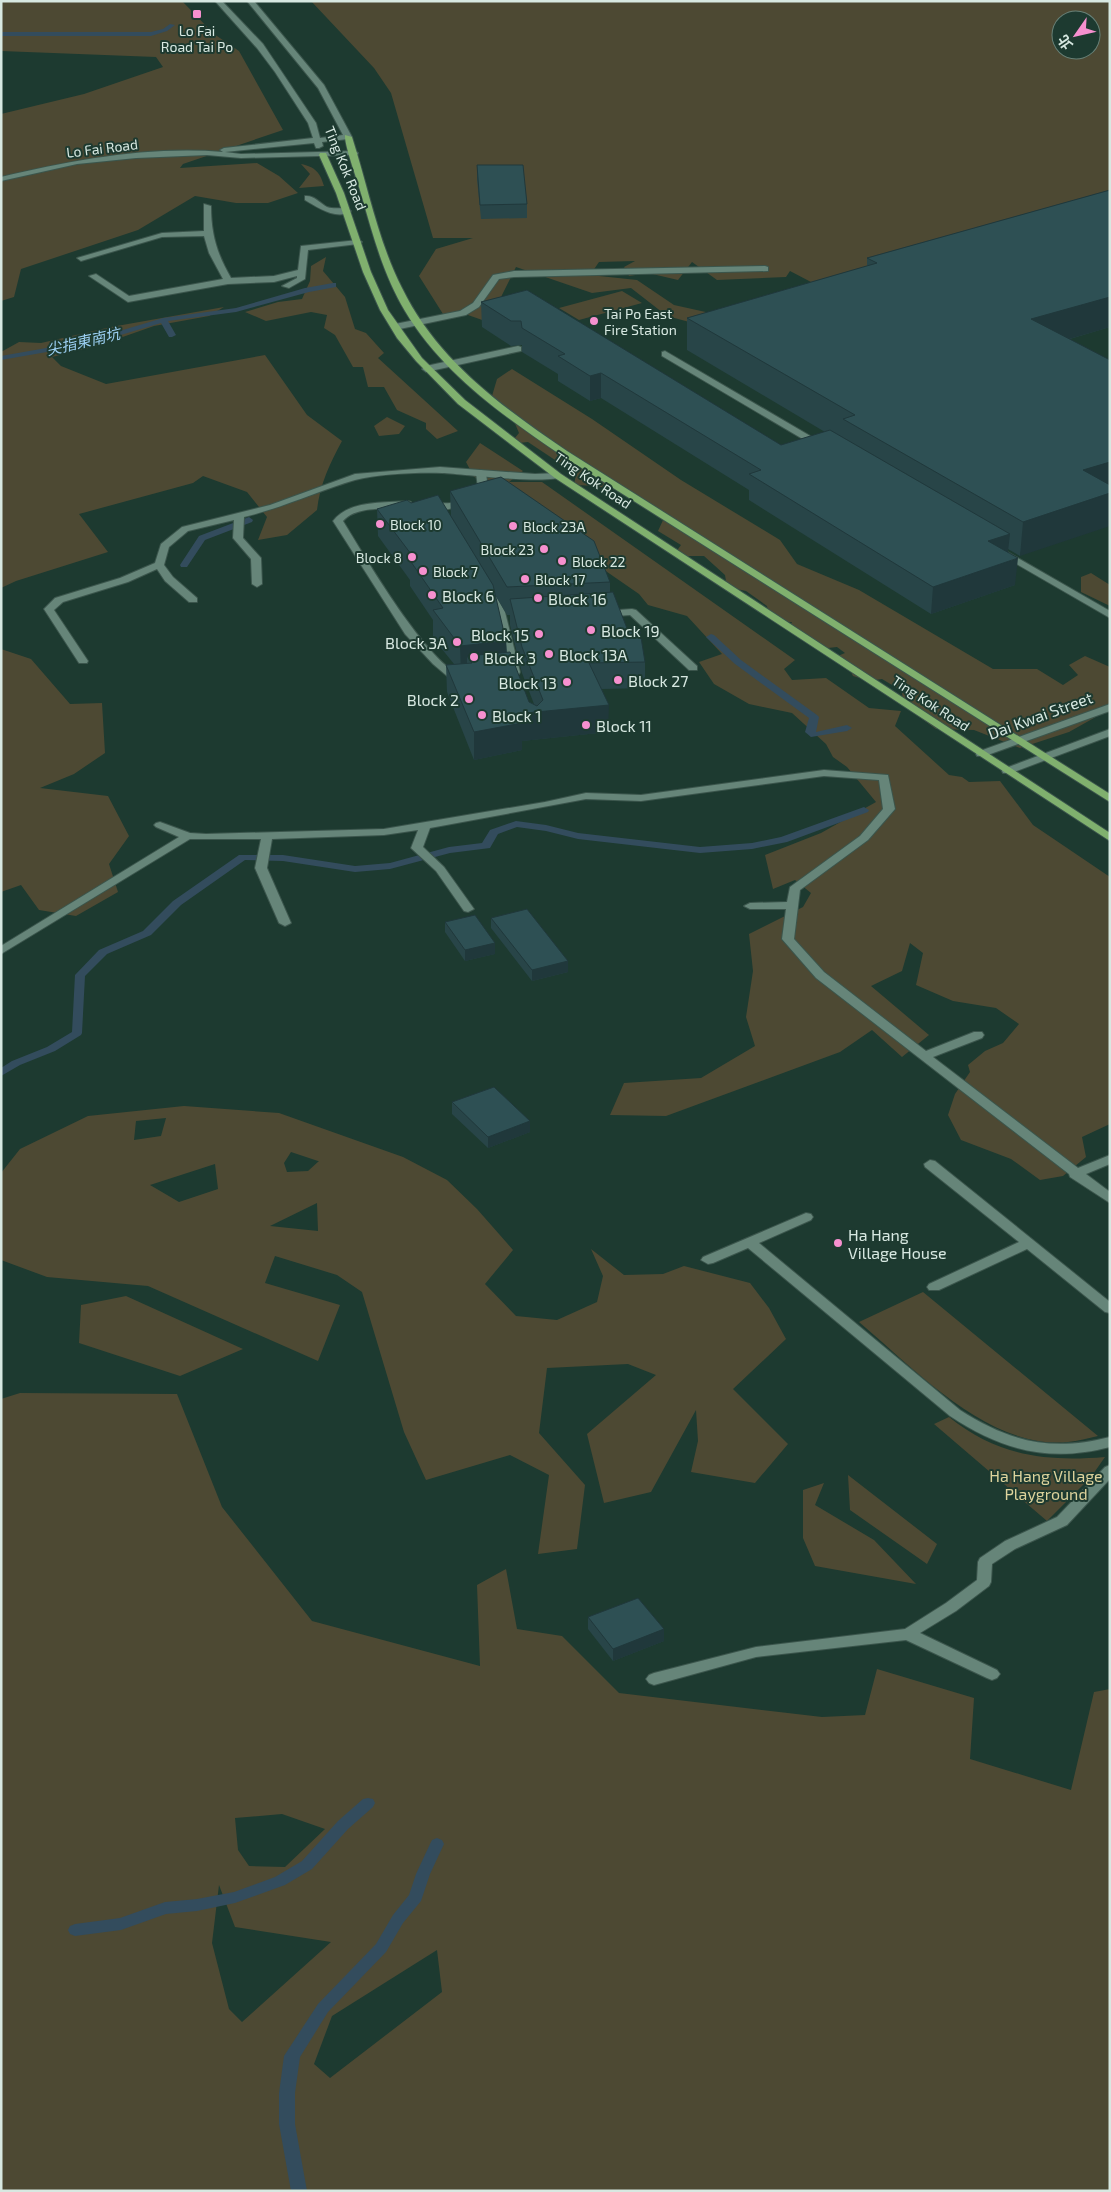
<svg xmlns="http://www.w3.org/2000/svg" width="1111" height="2192" viewBox="0 0 1111 2192" font-family="'Exo 2','Noto Sans TC',sans-serif">
	<style>
		.green { fill: #4d4933; fill-rule: evenodd }
		.lines { fill: none; stroke-linecap: round; stroke-linejoin: round }
		.stream { fill: #334c5d; fill-rule: evenodd }
		.lane-casing { stroke: #3b554c; stroke-width: 2 }
		.street-casing { stroke: #3b554c; stroke-width: 2 }
		.secondary-casing { stroke: #3b554c; stroke-width: 2 }
		.primary-casing { stroke: #3b554c; stroke-width: 2 }
		.lane { fill: #668579; fill-rule: evenodd }
		.street { fill: #668579; fill-rule: evenodd }
		.secondary { fill: #668579; fill-rule: evenodd }
		.primary { fill: #80b06e; fill-rule: evenodd }
		.wall { fill: #284548; fill-rule: evenodd }
		.shaded-wall { fill: #20383b }
		.building { fill: #2e5054; stroke: #20383b }
		.poi-dot { fill: #f690cf; stroke: #1d3a30; stroke-width: 2 }
		.labels { text-anchor: middle; dominant-baseline: central; stroke-width: 4; stroke-linejoin: round; paint-order: stroke }
		.far-poi-label { font-size: 14px; fill: #d7e8e1; stroke: #1d3a30; text-anchor: start }
		.far-street-label { font-size: 14px; fill: #d7e8e1; stroke: #1d3a30 }
		.far-water-label { font-size: 15px; font-style: italic; fill: #9ccff2; stroke: #1d3a30 }
		.poi-label { font-size: 16px; fill: #d7e8e1; stroke: #1d3a30; text-anchor: start }
		.street-label { font-size: 16px; fill: #d7e8e1; stroke: #1d3a30 }
		.park-label { font-size: 16px; fill: #ddd39c; stroke: #1d3a30 }
	</style>
	<rect width="100%" height="100%" fill="#1d3a30"/>
	<path class="green" d="M1 1H182L214 34 239 51 283 130 183 164 180 168 257 163 279 176 298 193 268 203H236L195 196 138 230 21 269 14 297 1 301V114L84 94 163 67 156 57 1 51Z
		M311 1H1110V215L832 293 790 271 786 277 717 280 692 262 678 280 648 273 629 276 624 267 635 261 599 262 590 275 637 280 674 305 760 324 693 323 667 316 631 288 592 293 516 267 499 301 485 321 468 315 443 314 419 276 436 249 473 238H433L391 93 374 68ZM1061 20H1091V50H1061Z
		M301 164C315 167 320 172 324 186L299 188 310 174Z
		M326 257 323 271 345 297 355 329 366 333 384 353 378 358 458 431 437 439 426 429V423L397 410 384 387H368L363 367H353L335 335 324 328 327 315 311 312 266 321 245 312 278 302 302 299 310 281 311 266Z
		M622 291 642 303 579 320 559 308Z
		M224 307 209 316 154 326 97 346 52 357 61 366 106 384 265 355 307 415 342 441C330 463 320 484 317 510L287 535 258 540 267 517 247 492 203 476 193 483 79 514 108 552 16 581 1 588V352L19 342 41 343 111 327Z
		M512 369 592 419 681 480 780 540 797 564 859 590 993 669H1037L1063 685 1078 675 1069 665 1085 656 1110 667V706L1094 718 1069 732 1020 748 974 730 936 729 903 705 902 691 882 679 869 681 853 676 850 670 833 658 845 653 837 647 819 649 788 630 792 622H780L769 617 767 606 746 591 727 587 725 575 704 556H673L681 545 658 531 664 518C657 510 650 501 640 497 620 489 595 485 574 485L576 474 528 442 510 444 519 433 511 414 492 396 497 379Z
		M387 417 405 426 399 434 379 436 374 426Z
		M480 443 523 471 509 482H542L795 660 784 669 792 680 826 678 869 708 901 711 895 726 949 775 962 777 969 782 1000 781 1033 825 1110 877V1124L1082 1137 1086 1157 1063 1176 1040 1180 1011 1159 961 1140 948 1115 955 1094 970 1072 968 1065 985 1051 1003 1043 1019 1024 996 1008 953 1001 916 985 923 953 910 943 902 971 871 986 929 1035 902 1057 872 1030 840 1052 666 1116 610 1115 624 1083 701 1078 755 1046 746 1017 753 971 749 934 803 907 811 893 795 880 773 889 765 855 821 833 876 802 847 767 833 757 826 744 792 713 749 704 714 684 699 662 722 654 687 616 648 605 639 594 571 547 495 483 474 477 466 462Z
		M1091 573 1110 585V606L1081 592V577Z
		M1 649 31 659 70 704 102 703 105 753 74 774 40 788 108 796 129 836 109 864 118 892 76 916 39 910 21 885 1 892Z
		M184 1106 279 1113 403 1157 447 1180 477 1209 513 1250 485 1284 516 1316 557 1320 597 1302 603 1276 591 1249 624 1275 663 1274 684 1266 750 1283 769 1308 786 1339 733 1389 788 1444 755 1483 691 1472 698 1441 696 1410 651 1492 604 1503 587 1434 656 1375 628 1364 547 1368 539 1433 585 1485 577 1549 538 1554 549 1475 510 1455 426 1480 404 1432 362 1292 337 1275 275 1256 265 1283 340 1305 318 1361 148 1286 47 1277 1 1260V1173L20 1149 88 1116ZM166 1118 161 1136 134 1140 136 1121ZM291 1152 318 1161H319L308 1171 287 1172 284 1163ZM215 1164 218 1189 179 1202 150 1185ZM317 1203 318 1231 270 1226Z
		M923 1292 1098 1436C1088 1438 1078 1441 1068 1442 989 1450 915 1369 859 1322Z
		M126 1296 243 1349 180 1376 79 1343 81 1305Z
		M20 1393 177 1394 222 1507 312 1621 480 1666 477 1585 506 1569 517 1629 562 1636 619 1693 822 1717 865 1715 877 1669 974 1698 970 1759 1071 1790 1094 1692 1110 1689V2191H1V1399ZM282 1814 325 1829 285 1867 249 1866 238 1850 235 1818ZM219 1885 235 1927 331 1942 242 2022 229 2009 212 1943ZM437 1950 442 1992 330 2078 314 2064 332 2016Z
		M949 1417C997 1456 1046 1462 1105 1457L1091 1477 1047 1521 934 1424Z
		M848 1475 937 1544 927 1564 850 1510Z
		M824 1483 815 1505 874 1540 916 1584 815 1566 803 1538V1490Z"/>
	<g class="lines">
		<path class="stream" d="M170 24 175 25 167 31 151 36H1V32H151L163 29Z
			M333 283H336V287L309 292 236 312 168 321 176 335 172 337H169L161 323 87 345 1 360V356L86 341 163 318 236 308 305 288Z
			M249 517 253 520 252 522 205 540 187 567H181L180 565 199 536Z
			M711 634 714 635 741 660 817 715 819 717 816 732 847 725 852 728 847 731 811 737 805 732 809 718 735 664 708 639 706 637Z
			M864 807 869 810 868 812 787 842 752 849 700 853 578 839 546 831 517 827 498 834 490 848 450 853 390 869 355 872 283 861 245 860 181 905 151 935 107 954 85 976 82 1033 81 1035 55 1051 20 1065 1 1076V1068L12 1061 47 1047 72 1032 75 975 99 950 143 931 173 901 239 855H283L355 866 390 863 449 847 482 843 490 830 516 821 546 825 578 833 700 847 752 843 781 837Z
			M368 1798 373 1799 375 1803 373 1807 348 1829 312 1869 285 1885 235 1903 197 1911 166 1914 121 1930 75 1936 70 1934 68 1930 70 1926 75 1924 120 1918 165 1902 197 1899 234 1892 275 1877 302 1861 338 1821 363 1799Z
			M437 1838 442 1840 444 1844 430 1874 421 1901 403 1923 386 1952 328 2012 300 2057 295 2093V2124L307 2191H291L279 2124V2093L284 2056 318 2004 376 1944 393 1915 409 1895 416 1874 430 1844 432 1840Z"/>
		<defs>
			<path id="lane" d="M305 196C314 195 320 203 327 207 335 210 344 206 351 211 337 221 317 207 305 200Z
				M204 204 211 206C211 234 217 254 231 278L274 276 298 270 301 246 358 240 362 242 358 244 308 250 305 279 289 288 282 286 297 278V276L274 282 228 284 128 302 89 276 96 274 129 296 223 279 209 253 204 236 162 237 81 261 77 258 162 233 204 231Z
				M765 266 768 267V271L514 277 499 279 479 307 466 315 395 330 391 327 395 324 460 311 473 303 493 275 514 271Z
				M518 346 521 347V351L426 372 422 369 426 366Z
				M665 351 824 444 826 446 824 448H818L662 356V352Z
				M481 470 486 473 488 489C477 502 438 518 423 506 429 501 442 504 450 503 461 501 470 495 478 488L476 473Z
				M408 501 411 502V506C390 511 358 504 343 521 364 555 429 668 465 677V681H453L433 664 405 634 333 521C349 500 384 503 408 501Z
				M1004 550 1110 611V618L1001 555 999 553Z
				M491 593 495 594 505 612 520 672 519 674 515 675 510 672 495 612 486 596Z
				M632 609 636 610 697 666V670H689L630 615 604 617 599 614 604 611Z
				M824 770 888 775 895 809 868 840 800 890 794 939 824 972 926 1051 974 1032H982L984 1035 982 1038 933 1057 1078 1168 1110 1155V1164L1086 1174 1110 1192V1203L1070 1177 1069 1174 816 978 782 939 786 909H750L744 906 750 903 787 902 790 887 860 836 883 809 879 780 824 776 641 801 586 799 430 828 423 847 444 867 474 909 468 912 464 911 436 871 411 848 418 830 384 835 272 839 267 868 291 923 285 926 279 923 255 868 261 839H190L1 954V946L179 837 156 827 154 825 156 823 160 822 190 833 206 834 384 829 545 802 586 793 641 795Z
				M930 1160 935 1161 1110 1302V1313L1105 1312 1027 1249 939 1290H929L927 1287 929 1284 1019 1242 925 1167 924 1164Z
				M806 1213 811 1214 813 1217 811 1220 759 1243 960 1410C1010 1442 1052 1452 1110 1437V1447C1050 1463 1001 1450 950 1416L748 1248 713 1263 708 1264 701 1260 703 1257Z
				M1110 1465V1479L1067 1525 1015 1549 992 1564 991 1582 989 1586 956 1611 920 1633 997 1670 1000 1674 997 1678 992 1680 987 1678 906 1640 756 1657 654 1685 649 1683 646 1679 649 1675 654 1673 756 1647 905 1629 946 1603 977 1580 978 1562 980 1558 1005 1541 1057 1517 1105 1467Z"/>
			<path id="street" d="M440 467 535 474 558 473 563 476C552 485 462 474 442 473 419 472 378 474 355 480 318 491 282 508 244 517L243 538 261 558 262 584 257 587 252 584 251 559 233 538 234 520 188 531 169 547 164 565 173 577 197 598V602H189L165 581 157 569 128 582 63 602 54 610 88 661 87 663H79L44 609 55 598 120 578 155 563 161 544 182 527 270 505 355 474Z"/>
			<path id="secondary" d="M215 1H222L263 44 316 123 320 138 343 135 318 88 247 1H254L324 85 352 137 348 139 322 142 323 146 319 148H316L314 143 225 152 241 154 354 151 358 153 357 155 241 158 207 155 136 158 77 164 1 181V177C73 160 149 146 223 152L220 150 224 148 313 138 308 123 275 72 257 48Z
				M1110 704V711L985 756H977L976 754 977 752Z
				M1110 729V736L1011 773H1003L1002 771 1003 769Z"/>
			<path id="primary" d="M345 135 352 137C368 187 378 241 402 288 437 360 502 407 567 451L1110 794V802L561 455C502 415 442 373 405 311 384 276 373 236 362 197 359 185 344 145 345 135Z
				M320 153H326L344 193 371 272 388 310 422 358 465 400 561 474 1110 833V841L555 478 458 404 416 361 397 338 380 310 363 272 336 193 319 155Z"/>
		</defs>
		<use href="#lane" class="lane-casing"/>
		<use href="#street" class="street-casing"/>
		<use href="#secondary" class="secondary-casing"/>
		<use href="#primary" class="primary-casing"/>
		<use href="#lane" class="lane"/>
		<use href="#street" class="street"/>
		<use href="#secondary" class="secondary"/>
		<use href="#primary" class="primary"/>
	</g>
	<path class="wall" d="M477 165 527 204V218L481 219 477 179Z
		M1110 190V327L1070 339 1020 556 1008 549V552L1015 585 931 614 749 500V490L601 398 590 401 558 381V374L522 352V345L511 346 482 327 481 302 527 290 781 445 825 432 687 350V318L867 266V258Z
		M450 491 610 582V592L628 631 645 662V688L602 689 608 732 522 741V750L474 760 447 692 446 665 454 664 433 638V620L410 586V580L378 536 377 509 411 503 451 516ZM495 595 507 615H510V625L522 673 534 704 529 702 507 653 506 641Z
		M491 918 568 961V972L532 981 491 928Z
		M445 922 495 954 465 961 445 932Z
		M452 1102 530 1121V1132L488 1148 452 1114Z
		M588 1617 664 1641 613 1661 588 1629Z"/>
	<path class="shaded-wall" d="M1110 297V327L1028 351 1031 319Z
		M601 373V398L590 401V376Z
		M1110 462V526L1020 556 1023 522 1083 470Z
		M1010 534 1007 560 988 541Z
		M1018 558 1015 585 931 614 933 587Z
		M506 641 507 669 472 663 467 656V673L461 674 460 646Z
		M609 705 608 732 522 741V750L474 760V732L515 714Z
		M495 943V954L465 961V950Z
		M568 961V972L532 981V970Z
		M530 1121V1132L488 1148V1137Z
		M664 1629V1641L613 1661V1649Z"/>
	<path class="building" d="M477 165H523L527 204 480 205Z
		M1110 190V297L1031 319 1110 360V462L1083 470 1110 485V493L1023 522 843 419 855 415 687 318 877 263 867 258Z
		M527 290 781 445 830 430 1010 534 988 541 1018 558 933 587 749 474 761 470 601 373 590 376 558 356 565 354 522 328 521 321H511L481 302Z
		M501 477 594 541 610 582 507 587 450 491Z
		M438 495 493 585 506 641 460 646 433 610 443 608 409 559 414 558 377 509 407 500 411 503Z
		M613 592 628 631H640L645 662 589 663 609 705 515 714 522 723 474 732 446 665 472 663 467 656 510 652 529 702 537 706 543 700 522 647 510 599Z
		M527 909 568 961 532 970 491 918Z
		M475 915 495 943 465 950 445 922Z
		M494 1087 530 1121 488 1137 452 1102Z
		M638 1598 664 1629 613 1649 588 1617Z"/>
	<g class="poi-dot">
		<rect x="192" y="9" width="10" height="10" rx="2.5"/>
		<circle cx="594" cy="321" r="5"/>
		<circle cx="380" cy="524" r="5"/>
		<circle cx="513" cy="526" r="5"/>
		<circle cx="544" cy="549" r="5"/>
		<circle cx="412" cy="557" r="5"/>
		<circle cx="562" cy="561" r="5"/>
		<circle cx="423" cy="571" r="5"/>
		<circle cx="525" cy="579" r="5"/>
		<circle cx="432" cy="595" r="5"/>
		<circle cx="538" cy="598" r="5"/>
		<circle cx="591" cy="630" r="5"/>
		<circle cx="539" cy="634" r="5"/>
		<circle cx="457" cy="642" r="5"/>
		<circle cx="549" cy="654" r="5"/>
		<circle cx="474" cy="657" r="5"/>
		<circle cx="618" cy="680" r="5"/>
		<circle cx="567" cy="682" r="5"/>
		<circle cx="469" cy="699" r="5"/>
		<circle cx="482" cy="715" r="5"/>
		<circle cx="586" cy="725" r="5"/>
		<circle cx="838" cy="1243" r="5"/>
	</g>
	<g class="labels">
		<g class="far-poi-label">
			<text x="197" y="30" text-anchor="middle">Lo Fai<tspan x="197" dy="16">Road Tai Po</tspan></text>
			<text x="604" y="313">Tai Po East<tspan x="604" dy="16">Fire Station</tspan></text>
			<text x="390" y="524">Block 10</text>
			<text x="523" y="526">Block 23A</text>
			<text x="534" y="549" text-anchor="end">Block 23</text>
			<text x="402" y="557" text-anchor="end">Block 8</text>
			<text x="572" y="561">Block 22</text>
			<text x="433" y="571">Block 7</text>
			<text x="535" y="579">Block 17</text>
		</g>
		<g class="far-street-label">
			<text transform="translate(102 148) rotate(-7)">Lo Fai Road</text>
			<text transform="translate(346 168) rotate(68)">Ting Kok Road</text>
			<text transform="translate(593 480) rotate(34)">Ting Kok Road</text>
			<text transform="translate(931 703) rotate(33)">Ting Kok Road</text>
		</g>
		<g class="far-water-label">
			<text transform="translate(83 341) rotate(-13)">尖指東南坑</text>
		</g>
		<g class="poi-label">
			<text x="442" y="595">Block 6</text>
			<text x="548" y="598">Block 16</text>
			<text x="601" y="630">Block 19</text>
			<text x="529" y="634" text-anchor="end">Block 15</text>
			<text x="447" y="642" text-anchor="end">Block 3A</text>
			<text x="559" y="654">Block 13A</text>
			<text x="484" y="657">Block 3</text>
			<text x="628" y="680">Block 27</text>
			<text x="557" y="682" text-anchor="end">Block 13</text>
			<text x="459" y="699" text-anchor="end">Block 2</text>
			<text x="492" y="715">Block 1</text>
			<text x="596" y="725">Block 11</text>
			<text x="848" y="1234">Ha Hang<tspan x="848" dy="18">Village House</tspan></text>
		</g>
		<g class="street-label">
			<text transform="translate(1040 715) rotate(-20)">Dai Kwai Street</text>
		</g>
		<g class="park-label">
			<text x="1046" y="1475">Ha Hang Village<tspan x="1046" dy="18">Playground</tspan></text>
		</g>
	</g>
	<rect width="1111" height="2192" fill="none" stroke="#d7e8e1" stroke-width="5"/>
	<g transform="translate(1076 35) rotate(236)"><circle r="24" fill="#1d3a30" stroke="#678077"/>
	<path d="M0-4L9 19L0 12L-9 19Z" fill="#f690cf"/>
	<text y="-8" font-size="14" font-weight="bold" text-anchor="middle" fill="#d7e8e1">北</text>
	</g>
</svg>
